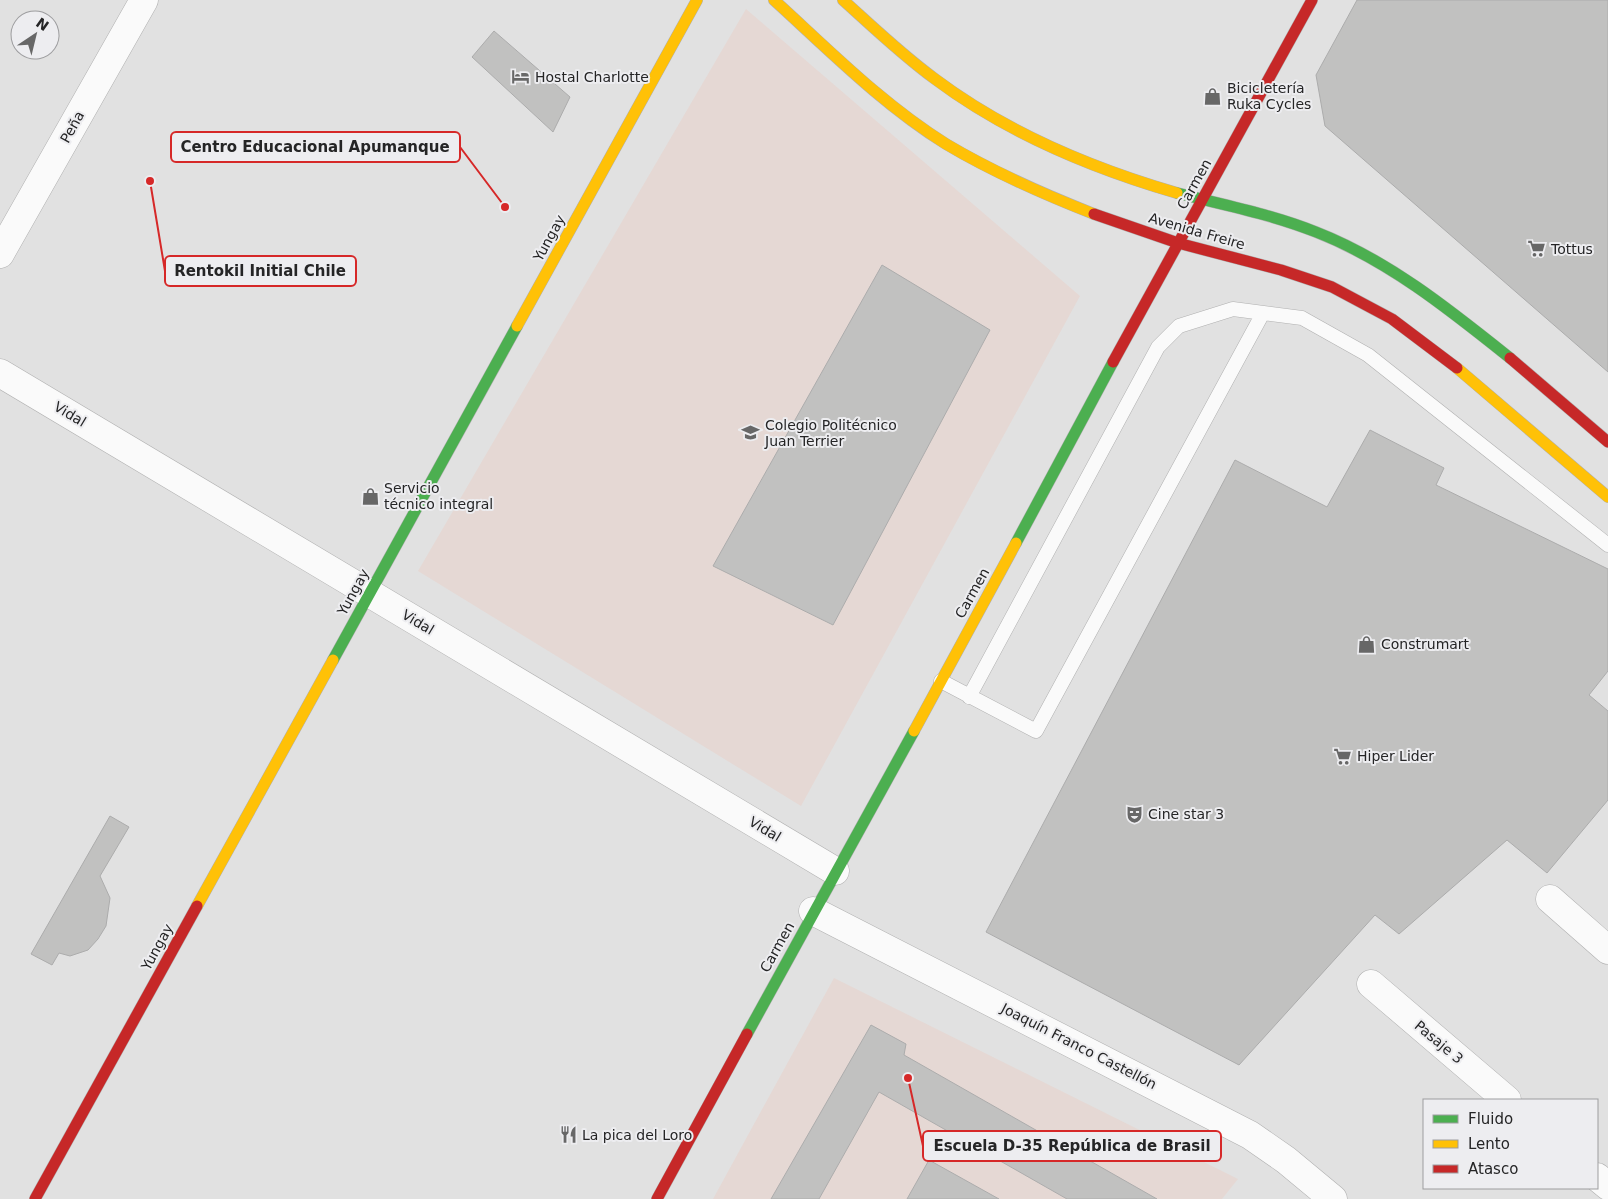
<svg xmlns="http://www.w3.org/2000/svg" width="1608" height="1199" viewBox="0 0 1608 1199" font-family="'DejaVu Sans',sans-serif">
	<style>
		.education { fill: #e5d8d4 }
		.building { fill: #c1c1c0; stroke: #acacac }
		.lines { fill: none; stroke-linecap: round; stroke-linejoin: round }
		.lane-casing { stroke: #b0b0b0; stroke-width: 15 }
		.street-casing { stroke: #b0b0b0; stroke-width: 29 }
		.fast-casing { stroke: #b0b0b0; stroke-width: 12 }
		.slow-casing { stroke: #b0b0b0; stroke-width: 12 }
		.jam-casing { stroke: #b0b0b0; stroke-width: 12 }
		.lane { stroke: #fafafa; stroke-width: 14 }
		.street { stroke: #fafafa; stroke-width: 28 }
		.fast { stroke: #4caf50; stroke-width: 11 }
		.slow { stroke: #ffc107; stroke-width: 11 }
		.jam { stroke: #c62828; stroke-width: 11 }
		.labels { text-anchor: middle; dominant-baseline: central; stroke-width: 4; stroke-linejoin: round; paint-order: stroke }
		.poi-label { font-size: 14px; fill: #252526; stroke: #ededf0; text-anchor: start }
		.street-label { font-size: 14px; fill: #252526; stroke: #ededf0 }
		.leader { fill: none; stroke: #d62828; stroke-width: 2 }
		.callout-dot { fill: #d62828; stroke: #ededf0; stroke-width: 2 }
		.callout { fill: #ededf0; stroke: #d62828; stroke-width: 2 }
		.callout-label { font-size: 15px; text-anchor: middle; font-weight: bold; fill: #252526 }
	</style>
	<rect width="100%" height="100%" fill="#e1e1e1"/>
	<path class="education" d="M746 9 1080 296 801 806 418 571Z
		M834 978 1238 1179 1222 1199H713Z"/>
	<path class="building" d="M1357 0H1608V372L1325 126 1316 75Z
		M494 31 570 97 553 132 472 57Z
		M882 265 990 330 833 625 713 566Z
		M1370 430 1444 468 1436 485 1608 569V671L1589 695 1608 711V800L1547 873 1507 840 1399 934 1375 915 1239 1065 986 932 1235 460 1327 507Z
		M110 816 129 827 100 876 110 898 106 926 98 939 88 950 70 956 59 953 52 965 31 954Z
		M871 1025 906 1044 904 1055 1157 1199H1067L879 1092 819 1199H771Z
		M929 1160 999 1199H907Z"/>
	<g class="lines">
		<defs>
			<path id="lane" d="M941 681 1036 731 1263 313
				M969 697 1158 347 1179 326 1233 309 1302 318 1368 355 1608 545"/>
			<path id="street" d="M0 254 144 0
				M0 373 835 871
				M1550 899 1608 950
				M813 911 1250 1135 1286 1160 1333 1199
				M1371 984 1507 1100
				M1597 1177 1608 1186"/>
			<path id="fast" d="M1177 193C1224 205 1271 214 1316 232 1388 260 1450 310 1510 358
				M1016 543 1113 362
				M333 660 517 326
				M747 1034 914 731"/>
			<path id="slow" d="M774 0C829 50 882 104 946 144 993 172 1043 194 1094 214
				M843 0C873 27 902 55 935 79 1007 133 1091 168 1177 193
				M517 326 697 0
				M1457 368 1608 497
				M914 731 1016 543
				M197 906 333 660"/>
			<path id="jam" d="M1094 214 1178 243 1281 270 1332 287 1392 319 1457 368
				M1510 358 1608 442
				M1113 362 1312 0
				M35 1199 197 906
				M657 1199 747 1034"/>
		</defs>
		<use href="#lane" class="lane-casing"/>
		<use href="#street" class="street-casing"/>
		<use href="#fast" class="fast-casing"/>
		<use href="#slow" class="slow-casing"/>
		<use href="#jam" class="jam-casing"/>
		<use href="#lane" class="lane"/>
		<use href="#street" class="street"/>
		<use href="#fast" class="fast"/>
		<use href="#slow" class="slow"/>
		<use href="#jam" class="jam"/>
	</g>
	<defs>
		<symbol id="hotel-bare" viewBox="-9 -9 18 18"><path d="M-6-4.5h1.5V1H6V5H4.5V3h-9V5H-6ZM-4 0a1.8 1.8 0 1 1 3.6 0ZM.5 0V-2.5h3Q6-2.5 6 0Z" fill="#676767" stroke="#ededf0" stroke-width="2.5" paint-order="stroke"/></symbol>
		<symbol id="shop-bare" viewBox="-9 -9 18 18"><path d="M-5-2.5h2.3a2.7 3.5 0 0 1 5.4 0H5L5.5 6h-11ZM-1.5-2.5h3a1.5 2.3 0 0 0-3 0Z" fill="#676767" stroke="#ededf0" stroke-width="2.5" paint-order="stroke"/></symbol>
		<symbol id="supermarket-bare" viewBox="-9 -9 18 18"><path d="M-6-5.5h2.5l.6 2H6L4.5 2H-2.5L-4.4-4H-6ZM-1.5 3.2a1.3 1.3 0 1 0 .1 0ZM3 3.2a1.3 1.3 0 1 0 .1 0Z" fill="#676767" stroke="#ededf0" stroke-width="2.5" paint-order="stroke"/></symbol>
		<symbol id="school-bare" viewBox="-9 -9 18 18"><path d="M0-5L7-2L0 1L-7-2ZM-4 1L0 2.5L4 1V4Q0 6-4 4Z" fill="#676767" stroke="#ededf0" stroke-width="2.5" paint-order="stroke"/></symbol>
		<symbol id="theatre-bare" viewBox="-9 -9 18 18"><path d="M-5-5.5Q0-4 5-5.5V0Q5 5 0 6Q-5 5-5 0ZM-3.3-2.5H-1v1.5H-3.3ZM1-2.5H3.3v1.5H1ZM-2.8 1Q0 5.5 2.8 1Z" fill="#676767" stroke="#ededf0" stroke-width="2.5" paint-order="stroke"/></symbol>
		<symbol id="restaurant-bare" viewBox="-9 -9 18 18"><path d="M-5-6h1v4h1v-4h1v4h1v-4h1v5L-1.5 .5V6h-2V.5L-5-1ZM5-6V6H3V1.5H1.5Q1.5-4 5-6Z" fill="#676767" stroke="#ededf0" stroke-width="2.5" paint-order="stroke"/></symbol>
	</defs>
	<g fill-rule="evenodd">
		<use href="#hotel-bare" x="508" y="64" width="25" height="25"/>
		<use href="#shop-bare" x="1200" y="84" width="25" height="25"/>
		<use href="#supermarket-bare" x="1524" y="236" width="25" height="25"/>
		<use href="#school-bare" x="738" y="420" width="25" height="25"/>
		<use href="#shop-bare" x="358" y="484" width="25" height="25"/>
		<use href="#shop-bare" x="1354" y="632" width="25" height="25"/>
		<use href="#supermarket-bare" x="1330" y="744" width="25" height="25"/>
		<use href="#theatre-bare" x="1122" y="802" width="25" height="25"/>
		<use href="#restaurant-bare" x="556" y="1122" width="25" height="25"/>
	</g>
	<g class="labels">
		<g class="poi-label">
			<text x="535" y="77">Hostal Charlotte</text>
			<text x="1227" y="88">Bicicletería<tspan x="1227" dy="16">Ruka Cycles</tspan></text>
			<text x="1551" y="249">Tottus</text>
			<text x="765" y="425">Colegio Politécnico<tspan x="765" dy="16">Juan Terrier</tspan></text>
			<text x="384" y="488">Servicio<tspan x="384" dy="16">técnico integral</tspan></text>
			<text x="1381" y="644">Construmart</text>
			<text x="1357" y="756">Hiper Lider</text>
			<text x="1148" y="814">Cine star 3</text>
			<text x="582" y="1135">La pica del Loro</text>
		</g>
		<g class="street-label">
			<text transform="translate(72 127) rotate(-61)">Peña</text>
			<text transform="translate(1194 184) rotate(-61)">Carmen</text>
			<text transform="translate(1197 231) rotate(16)">Avenida Freire</text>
			<text transform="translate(549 238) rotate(-61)">Yungay</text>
			<text transform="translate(70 414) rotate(31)">Vidal</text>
			<text transform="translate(353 592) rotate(-61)">Yungay</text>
			<text transform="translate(972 593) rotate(-61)">Carmen</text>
			<text transform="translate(418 622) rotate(31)">Vidal</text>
			<text transform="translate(765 829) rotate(31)">Vidal</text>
			<text transform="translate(157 947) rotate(-61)">Yungay</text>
			<text transform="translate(777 947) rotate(-61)">Carmen</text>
			<text transform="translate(1439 1042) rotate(40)">Pasaje 3</text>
			<text transform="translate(1079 1046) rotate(27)">Joaquín Franco Castellón</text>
		</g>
	</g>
	<path class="leader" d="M505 207L460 147M150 181L165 271M908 1078L923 1146"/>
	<g class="callout-dot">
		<circle cx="505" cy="207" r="5"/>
		<circle cx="150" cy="181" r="5"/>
		<circle cx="908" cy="1078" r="5"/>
	</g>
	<g class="callout">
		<rect x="171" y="132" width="289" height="30" rx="5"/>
		<rect x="165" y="256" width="191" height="30" rx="5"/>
		<rect x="923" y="1131" width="298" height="30" rx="5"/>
	</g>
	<g class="callout-label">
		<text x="315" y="152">Centro Educacional Apumanque</text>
		<text x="260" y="276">Rentokil Initial Chile</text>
		<text x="1072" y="1151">Escuela D-35 República de Brasil</text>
	</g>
	<rect x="1423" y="1099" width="175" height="90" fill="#ededf0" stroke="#9d9d9f"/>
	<rect x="1433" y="1115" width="25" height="8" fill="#4caf50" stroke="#9d9d9f"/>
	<text x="1468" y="1124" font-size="15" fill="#252526">Fluido</text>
	<rect x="1433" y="1140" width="25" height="8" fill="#ffc107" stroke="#9d9d9f"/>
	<text x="1468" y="1149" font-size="15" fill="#252526">Lento</text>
	<rect x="1433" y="1165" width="25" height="8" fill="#c62828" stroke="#9d9d9f"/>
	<text x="1468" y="1174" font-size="15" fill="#252526">Atasco</text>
	<g transform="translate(35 35) rotate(35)"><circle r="24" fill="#ededf0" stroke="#9d9d9f"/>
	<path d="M0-4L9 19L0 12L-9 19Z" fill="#676767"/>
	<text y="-8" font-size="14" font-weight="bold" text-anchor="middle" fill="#252526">N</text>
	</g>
</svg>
